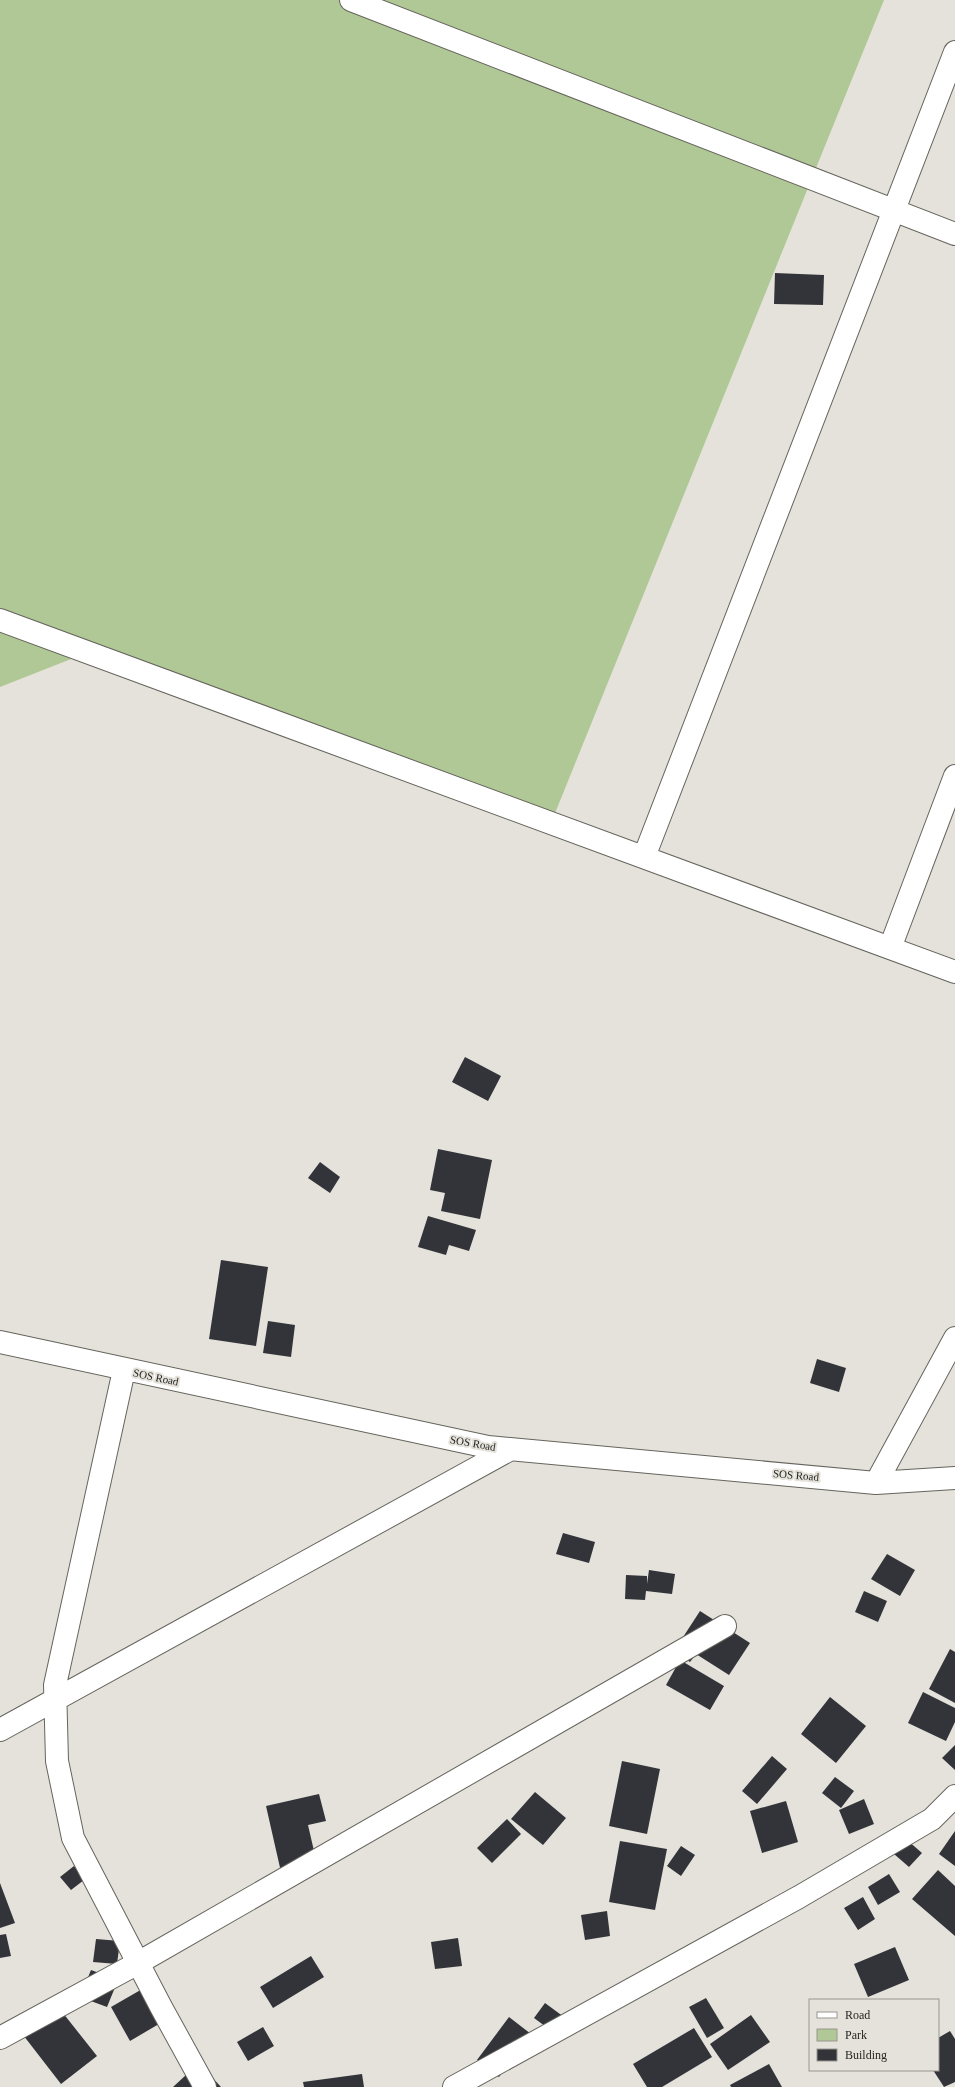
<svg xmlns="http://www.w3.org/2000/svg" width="955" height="2087" viewBox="0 0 955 2087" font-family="Georgia,serif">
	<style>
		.green { fill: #b0c895 }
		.building { fill: #33343a }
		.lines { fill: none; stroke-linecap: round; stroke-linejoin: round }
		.minor-casing { stroke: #65645d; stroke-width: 24 }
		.minor { stroke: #fff; stroke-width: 22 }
		.labels { text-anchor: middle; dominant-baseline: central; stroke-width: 4; stroke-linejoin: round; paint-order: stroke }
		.street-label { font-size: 11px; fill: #262522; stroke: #e4e2da }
	</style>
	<rect width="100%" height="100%" fill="#e4e2da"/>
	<path class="green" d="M0 0H884L547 833 99 648 0 687Z"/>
	<path class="building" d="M775 273 824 275 823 305 774 304Z
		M465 1057 501 1076 488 1101 452 1082Z
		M438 1149 492 1160 480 1219 441 1211 445 1193 430 1190Z
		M320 1162 340 1177 330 1193 308 1178Z
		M428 1216 476 1230 469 1251 449 1245 446 1255 418 1247Z
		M221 1260 268 1267 256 1346 209 1339Z
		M268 1321 295 1325 291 1357 263 1353Z
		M817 1359 846 1368 839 1392 810 1383Z
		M563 1533 595 1542 589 1563 556 1554Z
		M887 1554 915 1570 900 1596 871 1579Z
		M649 1570 675 1574 672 1594 646 1591 645 1600 625 1599 626 1575 647 1576V1584Z
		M864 1591 887 1601 878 1622 855 1612Z
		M700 1611 750 1643 729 1675 696 1654 690 1662 674 1651Z
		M950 1649 955 1652V1703L929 1689Z
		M680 1660 724 1686 710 1710 666 1685Z
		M923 1692 955 1708V1722L946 1741 908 1723Z
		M830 1697 866 1726 836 1763 801 1734Z
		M955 1745V1770L942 1758Z
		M772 1756 787 1769 757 1804 742 1791Z
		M622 1761 660 1769 647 1834 609 1826Z
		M835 1777 854 1791 841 1808 822 1793Z
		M535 1792 566 1818 543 1845 511 1819Z
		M319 1794 326 1821 308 1825 317 1864 281 1872 266 1806Z
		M864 1799 874 1824 849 1834 839 1810Z
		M786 1801 798 1842 762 1853 750 1811Z
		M507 1819 521 1834 492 1863 477 1848Z
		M955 1831V1866L939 1854Z
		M907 1840 922 1853 909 1867 894 1854Z
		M620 1841 667 1849 655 1910 609 1902Z
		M681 1846 695 1855 681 1876 667 1866Z
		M74 1866 84 1880 71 1890 60 1877Z
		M938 1870 955 1886V1936L912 1899Z
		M889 1874 900 1892 878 1905 868 1887Z
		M0 1883 15 1923 0 1928Z
		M863 1897 875 1919 858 1930 844 1908Z
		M607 1911 610 1936 585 1940 581 1915Z
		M6 1934 11 1956 0 1958V1935Z
		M458 1938 462 1966 435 1969 431 1942Z
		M96 1939 120 1941 117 1964 93 1962Z
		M895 1947 909 1980 868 1997 854 1964Z
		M311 1956 324 1977 273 2008 260 1987Z
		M91 1970 118 1980 107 2007 80 1997Z
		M144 1988 164 2021 130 2041 111 2007Z
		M706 1998 724 2028 707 2038 689 2007Z
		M55 2003 97 2056 61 2084 20 2031Z
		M545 2003 564 2017 553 2032 534 2018Z
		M751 2015 770 2042 728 2070 710 2044Z
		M509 2017 531 2034 499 2077 477 2060Z
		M263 2027 274 2046 248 2061 237 2042Z
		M694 2028 712 2057 662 2087H647L633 2064Z
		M950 2031 955 2039V2082L944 2087 933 2070H938V2038Z
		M199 2063 221 2087H173Z
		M769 2064 782 2087H731L730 2085Z
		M362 2074 364 2087H304L303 2082Z"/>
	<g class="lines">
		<defs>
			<path id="minor" d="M351 0 955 234
				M0 620 955 972
				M644 857 955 52
				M890 948 955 776
				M0 1342 488 1447 876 1483 955 1478
				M124 1370 55 1685 57 1761 73 1838 161 2007 205 2087
				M876 1483 955 1338
				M0 1730 511 1449
				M0 2038 138 1963 725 1626
				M454 2087 799 1897 932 1819 955 1796"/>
		</defs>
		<use href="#minor" class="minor-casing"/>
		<use href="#minor" class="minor"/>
	</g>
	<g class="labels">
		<g class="street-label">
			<text transform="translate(156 1377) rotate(12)">SOS Road</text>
			<text transform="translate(473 1443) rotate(10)">SOS Road</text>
			<text transform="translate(796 1475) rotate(5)">SOS Road</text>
		</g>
	</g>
	<rect x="809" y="1999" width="130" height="72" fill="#e4e2da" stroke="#989690"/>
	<rect x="817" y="2012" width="20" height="6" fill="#ffffff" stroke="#989690"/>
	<text x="845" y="2019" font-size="12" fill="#262522">Road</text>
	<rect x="817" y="2029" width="20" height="12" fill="#b0c895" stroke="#989690"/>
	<text x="845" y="2039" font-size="12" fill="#262522">Park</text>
	<rect x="817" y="2049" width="20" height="12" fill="#33343a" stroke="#989690"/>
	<text x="845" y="2059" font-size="12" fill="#262522">Building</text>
</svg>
